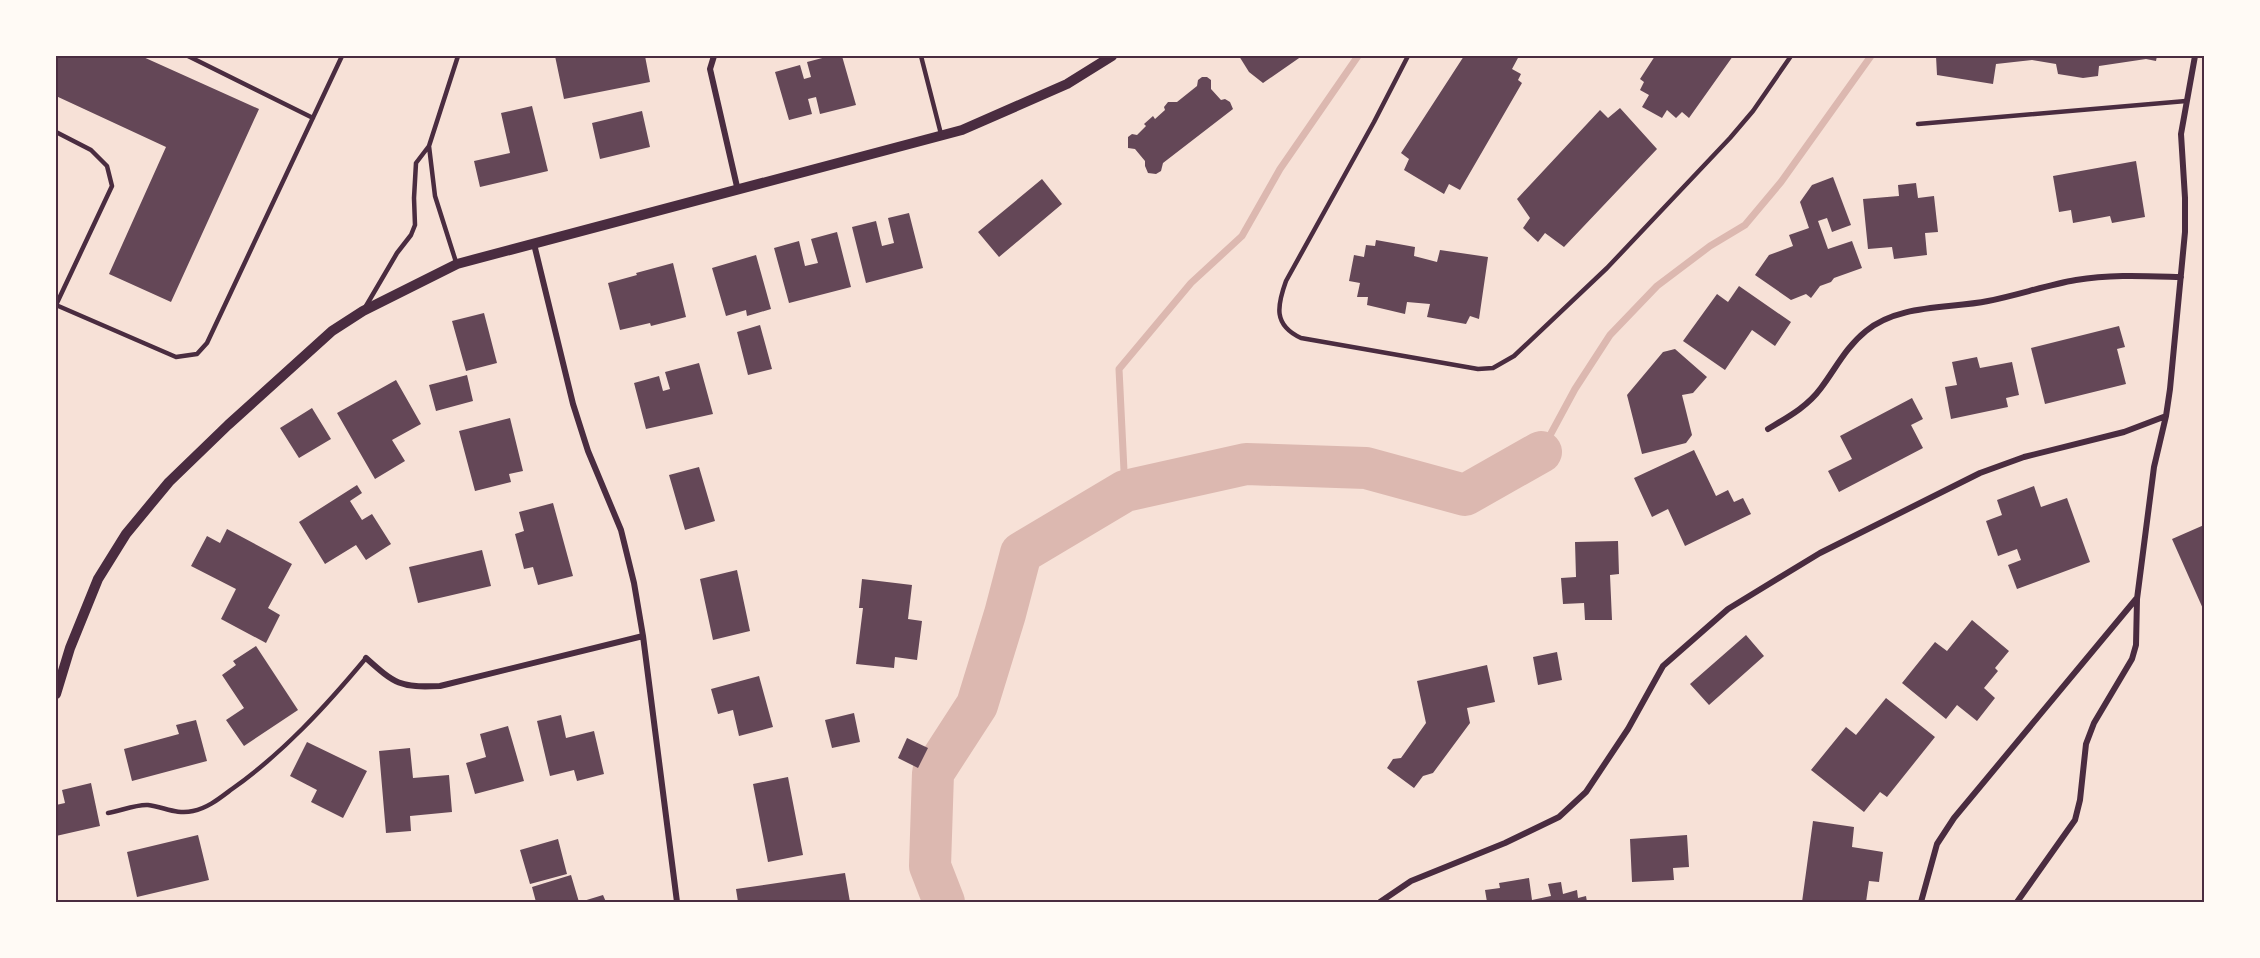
<svg xmlns="http://www.w3.org/2000/svg" width="2260" height="958" viewBox="0 0 2260 958" font-family="Commissioner,sans-serif">
	<style>
		.lines { fill: none; stroke-linecap: round; stroke-linejoin: round }
		.stream { stroke: #dcb8b0; stroke-width: 7 }
		.river { stroke: #dcb8b0; stroke-width: 42 }
		.building { fill: #644757 }
		.service { stroke: #4a2c40; stroke-width: 4.5 }
		.minor { stroke: #4a2c40; stroke-width: 6 }
		.tertiary { stroke: #4a2c40; stroke-width: 10 }
		.neatline { fill: none; stroke: #4a2c40; stroke-width: 2 }
	</style>
	<rect width="100%" height="100%" fill="#f7e1d7"/>
	<g class="lines">
		<path class="stream" d="M1541 452 1575 389 1610 335 1657 286 1710 246 1745 225 1781 182 1871 56
			M1125 491 1119 369 1191 283 1242 236 1280 169 1358 56"/>
		<path class="river" d="M944 902 930 866 933 773 977 705 1005 614 1021 553 1125 491 1246 464 1366 468 1465 495 1541 452"/>
	</g>
	<path class="building" d="M56 56H141L259 109 171 302 109 274 166 147 56 96Z
		M555 56H645L650 82 564 99Z
		M830 56H842L856 105 820 114 816 97 808 99 812 114 789 120 775 72 800 65 804 79 811 77 807 62Z
		M1239 56H1302L1263 83 1249 72Z
		M1464 56H1519L1512 69 1521 74 1518 80 1522 83 1460 190 1449 184 1444 194 1404 170 1409 159 1401 153Z
		M1655 56H1733L1689 118 1682 112 1676 118 1667 110 1662 118 1642 107 1649 95 1640 90 1644 82 1640 79Z
		M1936 56H2157L2156 61 2146 59 2099 66 2098 76 2083 78 2058 74 2056 64 2032 60 1996 64 1993 84 1937 75Z
		M1202 77H1207L1211 80V89L1221 100 1225 99 1230 102 1233 109 1163 163 1161 171 1156 174 1148 173 1145 166V161L1135 149 1128 148V137L1132 134 1137 135 1146 126 1144 124 1153 116 1155 119 1165 110 1164 107 1168 102H1177L1197 86 1198 80Z
		M532 106 548 171 480 187 474 161 510 153 501 113Z
		M1620 108 1657 149 1564 247 1545 233 1538 242 1523 228 1530 218 1517 199 1600 110 1608 118Z
		M642 111 650 147 600 159 592 123Z
		M2136 161 2145 217 2112 223 2110 216 2073 223 2071 210 2059 212 2053 176Z
		M1833 177 1851 225 1832 232 1827 218 1818 221 1828 249 1852 241 1862 268 1834 278 1831 282 1820 286 1811 298 1806 294 1791 300 1755 275 1769 255 1793 246 1789 235 1809 228 1800 202 1812 185Z
		M1042 179 1062 204 999 257 978 232Z
		M1916 183 1918 198 1934 196 1938 232 1925 233 1927 255 1894 259 1892 247 1868 249 1863 199 1899 196 1898 185Z
		M909 213 923 268 866 283 852 227 876 221 882 246 894 243 888 218Z
		M837 232 851 287 789 303 774 248 799 241 805 266 818 263 811 239Z
		M1376 240 1415 247 1414 256 1437 262 1440 250 1488 257 1479 319 1470 316 1466 324 1427 317 1430 304 1407 302 1405 314 1367 305 1368 297H1357L1360 283 1349 281 1354 255 1364 257 1366 245 1375 246Z
		M756 255 771 309 747 316 746 310 726 316 712 268Z
		M673 263 686 317 651 326 650 323 620 330 608 283 637 275 636 273Z
		M1739 286 1791 322 1775 346 1752 330 1725 370 1683 341 1717 294 1728 302Z
		M484 313 497 363 466 371 452 321Z
		M760 325 772 369 748 375 737 332Z
		M2119 326 2125 347 2117 349 2126 384 2045 404 2031 348Z
		M1675 349 1707 377 1693 393 1682 395 1692 435 1686 443 1642 454 1627 395 1663 352Z
		M1977 357 1980 368 2012 362 2019 395 2006 398 2008 407 1951 419 1945 387 1957 385 1952 362Z
		M699 363 713 414 646 429 634 383 659 376 663 391 670 389 665 372Z
		M467 375 473 401 436 411 429 385Z
		M396 380 421 424 392 440 405 461 375 479 337 413Z
		M1912 398 1923 419 1911 425 1923 448 1839 492 1828 471 1852 459 1840 436Z
		M312 408 331 439 299 458 280 428Z
		M510 418 523 471 509 474 511 482 475 491 459 431Z
		M1694 450 1716 496 1728 490 1734 502 1743 498 1751 514 1685 546 1668 509 1652 517 1634 478Z
		M699 467 715 521 685 530 669 475Z
		M357 485 362 493 350 501 362 520 372 514 391 544 366 560 356 545 325 564 299 522Z
		M2034 486 2041 507 2067 498 2090 562 2017 589 2008 565 2021 560 2017 549 1998 556 1986 521 2002 515 1997 500Z
		M553 503 573 576 538 585 533 567 524 569 515 534 524 531 519 512Z
		M2204 525V611L2172 539Z
		M227 529 292 564 268 608 280 615 266 643 221 619 236 589 191 566 207 536 220 543Z
		M1618 541 1619 574 1610 575 1612 620H1585L1584 603 1563 604 1561 578 1576 577 1575 542Z
		M482 550 491 586 418 603 409 567Z
		M737 570 750 631 713 640 700 579Z
		M862 579 912 585 908 619 922 621 917 660 895 657 894 668 856 664 863 608H859Z
		M1972 620 2009 651 1995 668 1998 671 1984 688 1995 698 1977 721 1957 705 1946 719 1902 683 1935 642 1947 651Z
		M1746 635 1764 656 1709 705 1690 684Z
		M256 646 298 710 244 746 226 720 244 708 222 675 236 665 233 661Z
		M1557 652 1562 680 1538 685 1533 657Z
		M1487 665 1495 702 1467 708 1470 723 1433 773 1423 776 1414 788 1387 768 1393 759 1401 758 1426 723 1417 681Z
		M759 676 773 727 739 736 733 710 718 714 711 689Z
		M1886 698 1935 737 1887 797 1880 792 1864 812 1811 770 1846 727 1856 735Z
		M854 713 860 742 832 748 825 720Z
		M561 715 566 738 594 731 604 774 577 781 574 770 550 776 537 721Z
		M196 720 207 761 132 781 124 749 179 734 176 725Z
		M508 726 524 781 475 794 466 763 486 757 480 734Z
		M907 738 928 748 918 768 898 758Z
		M307 742 367 771 343 818 311 802 317 790 290 776Z
		M410 748 413 778 449 775 452 812 410 816 411 831 386 833 379 751Z
		M788 777 803 855 768 862 753 784Z
		M91 783 100 826 56 836V805L65 803 62 790Z
		M1813 821 1854 827 1852 847 1883 852 1879 882 1869 881 1866 902H1802Z
		M198 835 209 880 137 897 127 852Z
		M1687 835 1689 867 1673 868 1674 880 1632 882 1630 839Z
		M558 839 567 874 530 884 520 850Z
		M845 873 850 902H738L736 889Z
		M571 875 579 902H536L532 887Z
		M1529 878 1532 900 1551 896 1548 884 1561 882 1563 894 1577 890 1578 898 1586 896 1587 902H1487L1485 890 1500 888 1499 883Z
		M603 895 606 902H580Z"/>
	<g class="lines">
		<path class="service" d="M188 56 313 118
			M921 56 941 134
			M1408 56 1374 122 1286 281C1277 306 1273 325 1301 338L1478 369 1493 368 1514 356 1607 268 1730 138 1753 111 1791 56
			M1918 124 2186 101
			M56 132 91 150 107 166 112 186 56 305 176 357 197 354 207 343 342 56
			M429 146 435 196 456 262
			M366 306 397 253 411 235 415 225 414 198 416 163 429 146 458 56
			M108 813C120 811 137 804 148 805 164 807 177 815 193 811 208 808 220 798 232 789 283 753 326 706 366 658"/>
		<path class="minor" d="M714 56 710 69 738 191
			M534 244 573 404 588 451 621 530 634 583 643 636 677 902
			M1768 429C1788 417 1807 407 1821 388 1836 368 1846 347 1866 331 1899 304 1948 309 1988 301 2018 295 2047 285 2076 280 2111 274 2146 276 2181 277
			M366 658C395 684 400 688 440 686L643 636
			M1380 902 1411 881 1505 843 1559 817 1586 792 1628 729 1663 666 1728 609 1820 553 1980 473 2024 457 2124 432 2166 416
			M1921 902 1937 844 1954 818 2136 599
			M2017 902 2075 820 2080 800 2086 744 2094 723 2132 659 2136 645 2137 599 2154 467 2166 416 2170 389 2185 232V198L2181 134 2195 56"/>
		<path class="tertiary" d="M56 694 70 648 98 579 126 534 169 482 228 425 332 331 363 311 457 264 962 130 1067 84 1112 56"/>
	</g>
	<rect width="2260" height="958" fill="none" stroke="#fffaf5" stroke-width="114"/>
	<rect x="57" y="57" width="2146" height="844" class="neatline"/>
</svg>
